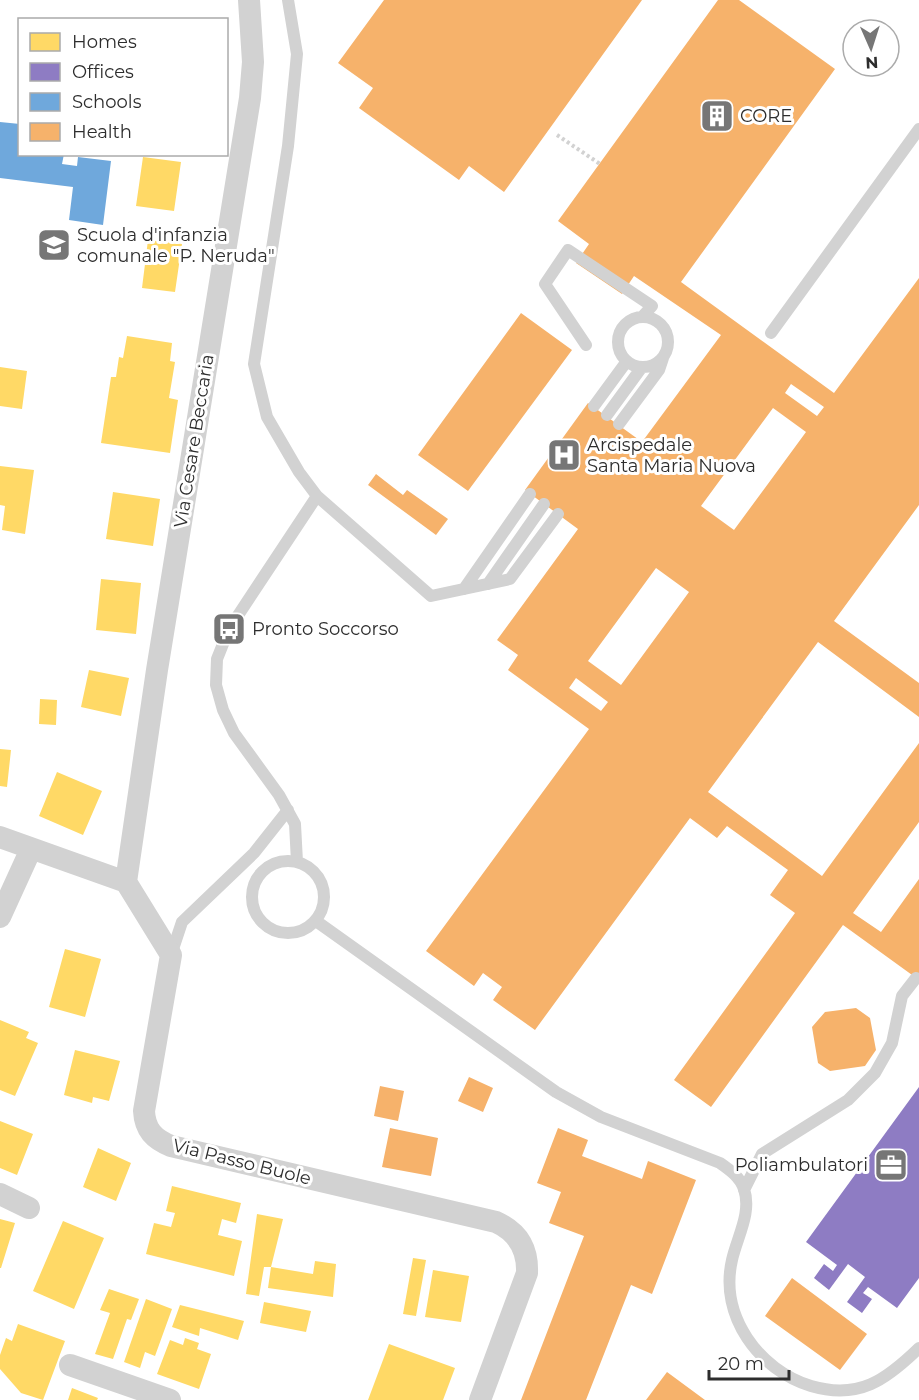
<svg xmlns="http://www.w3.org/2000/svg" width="919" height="1400" viewBox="0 0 919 1400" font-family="Montserrat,sans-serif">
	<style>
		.homes { fill: #ffd966 }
		.offices { fill: #8e7cc3 }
		.schools { fill: #6fa8dc }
		.health { fill: #f6b26b; fill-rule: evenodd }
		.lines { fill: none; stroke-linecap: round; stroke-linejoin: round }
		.path { stroke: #d2d2d2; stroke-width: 4; stroke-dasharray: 3 3; stroke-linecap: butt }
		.service { stroke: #d2d2d2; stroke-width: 12 }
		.minor { stroke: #d2d2d2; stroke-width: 22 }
		.labels { text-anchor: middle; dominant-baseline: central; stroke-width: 6; stroke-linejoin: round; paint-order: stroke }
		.poi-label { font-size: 18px; fill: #2d2d2d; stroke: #fff; text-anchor: start }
		.street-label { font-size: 18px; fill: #2d2d2d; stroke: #fff }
	</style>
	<rect width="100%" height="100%" fill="#fff"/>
	<path class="homes" d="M143 157 181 162 174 211 136 206Z
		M148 240 182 244 175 292 142 288Z
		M127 336 172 343 170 361 175 362 169 398 178 400 170 453 101 443 111 377H116L119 357 123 358Z
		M0 367 27 371 22 409 0 406Z
		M0 466 34 470 25 534 2 530 5 506 0 505Z
		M113 492 160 499 153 546 106 539Z
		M101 579 141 583 136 634 96 630Z
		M89 670 129 678 121 716 81 707Z
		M40 699 57 700 56 725 39 724Z
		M0 749 11 750 7 787 0 786Z
		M57 772 102 791 83 835 39 816Z
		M65 949 101 959 85 1017 49 1007Z
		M0 1020 29 1032 26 1038 38 1043 15 1096 0 1090Z
		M75 1050 120 1061 109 1101 93 1097 92 1103 64 1095Z
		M0 1121 33 1134 17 1175 0 1168Z
		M98 1148 131 1163 116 1201 83 1187Z
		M172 1186 241 1203 236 1223 222 1219 218 1235 242 1241 234 1276 146 1254 154 1223 171 1227 175 1213 166 1211Z
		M257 1214 283 1219 271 1267 313 1274 315 1261 336 1264 333 1297 268 1288 271 1267H264L259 1296 246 1294Z
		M0 1219 15 1223 1 1268H0Z
		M63 1221 104 1238 74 1309 33 1291Z
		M413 1258 426 1260 416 1316 403 1314Z
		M433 1270 469 1276 461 1322 425 1317Z
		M109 1289 139 1299 131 1320 127 1319 113 1359 95 1354 110 1313 100 1310Z
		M146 1299 172 1309 155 1356 145 1352 140 1368 124 1362Z
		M264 1302 311 1311 306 1332 260 1323Z
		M180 1305 244 1321 238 1340 200 1328 199 1336 172 1327Z
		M18 1324 65 1341 43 1400 21 1393 0 1369V1355L6 1338 12 1341Z
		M185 1338 199 1343 197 1349 211 1354 199 1389 157 1374 170 1340 183 1345Z
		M389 1344 455 1368 443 1400H368Z
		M72 1388 98 1398 97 1400H68Z"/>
	<path class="offices" d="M919 1087V1278L897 1308 868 1287 863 1293 872 1299 862 1313 847 1302 865 1277 848 1264 829 1290 814 1278 824 1264 833 1271 837 1265 806 1242Z"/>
	<path class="schools" d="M0 122 20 124V154H64L62 164 77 166 78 157 111 161 103 225 69 220 73 187 0 178Z"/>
	<path class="health" d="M384 0H642L504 192 469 166 459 180 359 108 373 88 338 63Z
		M718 0H739L835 69 681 282 834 393 919 278V505L834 621 919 683V717L818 642 708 792 822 876 919 743V822L853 913 881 932 919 879V980L843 925 711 1107 674 1080 795 913 770 895 788 870 727 826 717 838 690 818 535 1030 493 1000 502 987 483 973 474 986 426 951 589 729 508 670 518 655 497 640 578 529 525 490 588 403 642 442 721 335 634 276 622 294 576 263 589 244 558 221ZM791 384 824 407 817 416 785 393ZM773 408 806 432 734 530 701 506ZM656 568 689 592 621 685 588 661ZM576 678 608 702 601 711 569 688Z
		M521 313 572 350 468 491 418 455Z
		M376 474 403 495 407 490 448 519 436 535 368 485Z
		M856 1008 870 1018 876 1050 865 1066 830 1071 818 1063 812 1027 825 1012Z
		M469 1077 493 1088 483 1112 458 1101Z
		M380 1086 404 1091 398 1121 374 1116Z
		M390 1128 438 1138 431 1176 382 1167Z
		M558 1128 588 1140 582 1156 642 1179 648 1161 696 1180 652 1294 631 1285 586 1400H521L584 1236 549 1223 561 1192 537 1183Z
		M792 1278 867 1334 840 1370 765 1316Z
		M667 1372 705 1400H646Z"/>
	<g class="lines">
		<path class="path" d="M557 135 600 164"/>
		<path class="service" d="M288 0 297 54 288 146 254 364 267 417 299 472 317 496 431 596 510 579 558 514
			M618 342a25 25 0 1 1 50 0a25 25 0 1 1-50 0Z
			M771 333 919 129
			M586 345 545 284 568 250 652 306 642 317
			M594 406 627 361
			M607 415 642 367
			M619 424 659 370 663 358
			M488 584 544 504
			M464 589 530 494
			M252 897a36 36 0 1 1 72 0a36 36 0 1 1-72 0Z
			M297 862 295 824 279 795 234 733 223 710 216 685 217 659 229 629 317 496
			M316 921 556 1092 601 1117 720 1163C730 1170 740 1177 744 1189 752 1213 737 1237 732 1260 719 1316 759 1370 811 1386 859 1400 886 1380 919 1348
			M171 955 182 922 254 853 288 810
			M744 1190 762 1154 848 1100 875 1073 892 1043 902 996 916 978"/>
		<path class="minor" d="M0 837 126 882 171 955 144 1111C145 1130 154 1139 171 1146L496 1222C518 1232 528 1249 527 1273L480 1400
			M126 882 157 670 250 98 253 62 249 0
			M0 917 31 849
			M0 1194 29 1208
			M70 1365 170 1400"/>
	</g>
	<defs>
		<symbol id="building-square" viewBox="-11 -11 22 22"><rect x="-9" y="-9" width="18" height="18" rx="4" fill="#767676" stroke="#fff"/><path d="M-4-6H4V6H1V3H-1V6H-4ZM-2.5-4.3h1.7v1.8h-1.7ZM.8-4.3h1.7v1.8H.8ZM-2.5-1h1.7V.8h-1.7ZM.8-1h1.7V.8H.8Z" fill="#fff"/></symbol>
		<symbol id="school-square" viewBox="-11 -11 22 22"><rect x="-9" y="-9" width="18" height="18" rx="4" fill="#767676" stroke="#fff"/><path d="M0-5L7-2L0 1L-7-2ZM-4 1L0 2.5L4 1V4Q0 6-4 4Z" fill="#fff"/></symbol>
		<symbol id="hospital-square" viewBox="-11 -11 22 22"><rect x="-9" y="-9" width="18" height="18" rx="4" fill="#767676" stroke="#fff"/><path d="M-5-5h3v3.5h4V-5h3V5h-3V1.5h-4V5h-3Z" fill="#fff"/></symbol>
		<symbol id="bus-square" viewBox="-11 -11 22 22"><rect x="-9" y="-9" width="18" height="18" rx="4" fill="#767676" stroke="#fff"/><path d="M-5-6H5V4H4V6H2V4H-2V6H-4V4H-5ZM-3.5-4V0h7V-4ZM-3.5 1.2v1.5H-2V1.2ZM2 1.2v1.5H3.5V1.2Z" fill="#fff"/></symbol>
		<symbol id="office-square" viewBox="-11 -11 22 22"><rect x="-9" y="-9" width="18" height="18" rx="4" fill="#767676" stroke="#fff"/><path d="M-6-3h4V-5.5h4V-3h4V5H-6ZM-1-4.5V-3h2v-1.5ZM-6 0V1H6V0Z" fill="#fff"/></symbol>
	</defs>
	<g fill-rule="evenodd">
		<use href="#building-square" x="698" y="97" width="38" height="38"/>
		<use href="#school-square" x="35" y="226" width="38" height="38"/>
		<use href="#hospital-square" x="545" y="436" width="38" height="38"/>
		<use href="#bus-square" x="210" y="610" width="38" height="38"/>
		<use href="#office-square" x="872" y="1146" width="38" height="38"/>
	</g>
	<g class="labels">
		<g class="poi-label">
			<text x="740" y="116">CORE</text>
			<text x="77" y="235">Scuola d'infanzia<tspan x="77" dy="21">comunale "P. Neruda"</tspan></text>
			<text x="587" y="445">Arcispedale<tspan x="587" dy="21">Santa Maria Nuova</tspan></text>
			<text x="252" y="629">Pronto Soccorso</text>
			<text x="868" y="1165" text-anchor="end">Poliambulatori</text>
		</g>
		<g class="street-label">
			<text transform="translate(194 441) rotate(-81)">Via Cesare Beccaria</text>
			<text transform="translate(242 1162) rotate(14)">Via Passo Buole</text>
		</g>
	</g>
	<rect x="18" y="18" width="210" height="138" fill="#ffffff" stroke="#ababab" stroke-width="1.5"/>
	<rect x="30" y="33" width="30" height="18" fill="#ffd966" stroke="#ababab" stroke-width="1.5"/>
	<text x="72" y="48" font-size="18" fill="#2d2d2d">Homes</text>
	<rect x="30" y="63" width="30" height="18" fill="#8e7cc3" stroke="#ababab" stroke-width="1.5"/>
	<text x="72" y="78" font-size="18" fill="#2d2d2d">Offices</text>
	<rect x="30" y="93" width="30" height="18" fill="#6fa8dc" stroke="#ababab" stroke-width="1.5"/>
	<text x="72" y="108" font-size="18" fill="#2d2d2d">Schools</text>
	<rect x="30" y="123" width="30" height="18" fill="#f6b26b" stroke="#ababab" stroke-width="1.5"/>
	<text x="72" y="138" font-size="18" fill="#2d2d2d">Health</text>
	<g transform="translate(871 48) rotate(177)"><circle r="28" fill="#ffffff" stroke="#ababab" stroke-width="1.5"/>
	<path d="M0-4.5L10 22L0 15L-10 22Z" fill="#767676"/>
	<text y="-9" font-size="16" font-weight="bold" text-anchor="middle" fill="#2d2d2d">N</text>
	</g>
	<path d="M709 1370v9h80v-9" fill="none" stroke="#2d2d2d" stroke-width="3"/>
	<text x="718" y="1370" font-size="18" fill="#2d2d2d" stroke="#ffffff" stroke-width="4.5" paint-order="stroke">20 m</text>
</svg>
